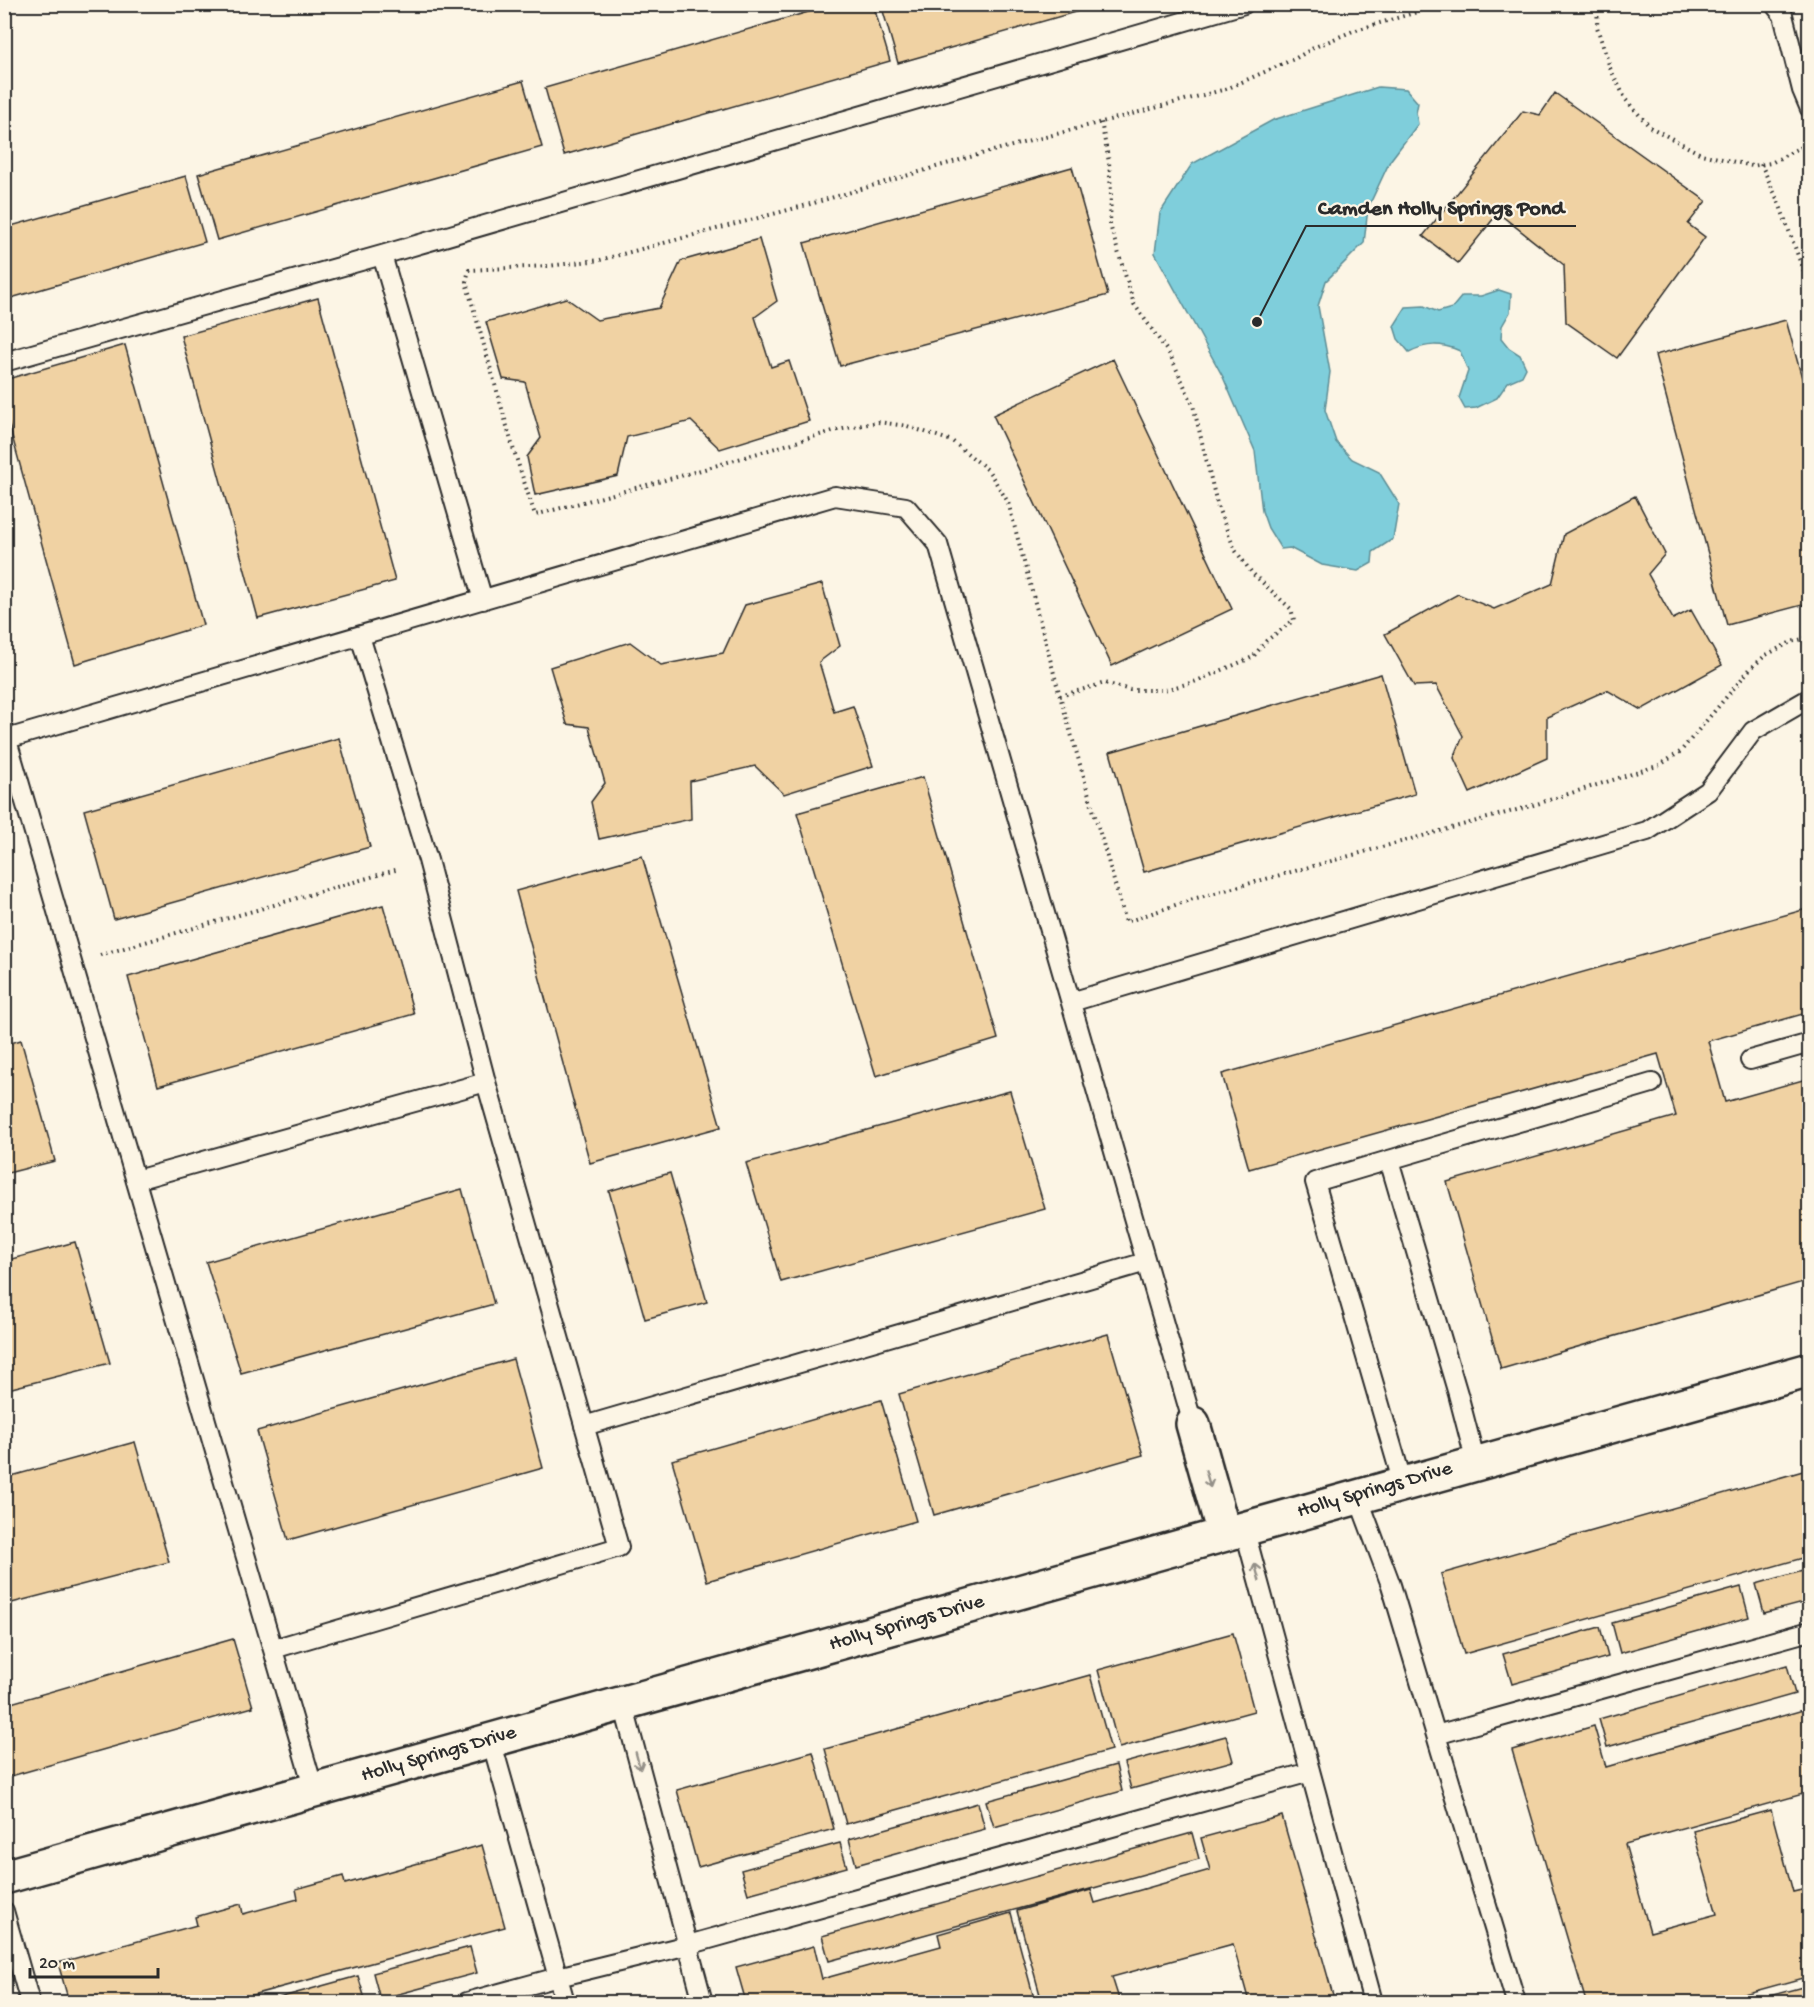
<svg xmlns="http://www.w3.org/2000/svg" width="1814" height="2007" viewBox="0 0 1814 2007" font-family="'Gochi Hand',sans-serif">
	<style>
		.water { fill: #7fcedb; stroke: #5d8d95; stroke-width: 1.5 }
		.building { fill: #f0d2a3; stroke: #2b2b2b; stroke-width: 1.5 }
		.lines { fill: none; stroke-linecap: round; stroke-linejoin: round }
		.service-casing { stroke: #2b2b2b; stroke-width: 22 }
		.minor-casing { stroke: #2b2b2b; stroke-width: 38 }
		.path { stroke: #2b2b2b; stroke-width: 4; stroke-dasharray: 1.5 4.5; stroke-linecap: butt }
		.service { stroke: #fcf5e5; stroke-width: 18 }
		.minor { stroke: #fcf5e5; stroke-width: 33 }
		.oneway { stroke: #949088 }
		.labels { text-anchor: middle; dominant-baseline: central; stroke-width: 4.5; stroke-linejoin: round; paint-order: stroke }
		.street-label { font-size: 21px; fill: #2b2b2b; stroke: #fcf5e5 }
		.leader { fill: none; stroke: #2b2b2b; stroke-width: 2 }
		.callout-dot { fill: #2b2b2b; stroke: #fcf5e5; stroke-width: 2 }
		.callout-label { font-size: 22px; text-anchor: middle; font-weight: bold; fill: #2b2b2b; stroke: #fcf5e5; stroke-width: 4.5; stroke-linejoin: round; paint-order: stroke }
	</style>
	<rect width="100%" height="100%" fill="#fcf5e5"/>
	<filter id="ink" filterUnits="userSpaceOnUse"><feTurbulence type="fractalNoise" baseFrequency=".0167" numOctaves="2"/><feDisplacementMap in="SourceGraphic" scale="12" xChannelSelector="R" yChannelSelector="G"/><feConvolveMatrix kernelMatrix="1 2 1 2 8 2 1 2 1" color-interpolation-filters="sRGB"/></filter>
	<g filter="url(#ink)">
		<path class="water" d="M1378 87 1406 89 1418 103 1416 113 1418 124 1390 161 1368 208 1364 243 1326 281 1318 306 1330 372 1325 410 1336 442 1352 459 1379 472 1399 504 1393 539 1373 552 1372 563 1358 571 1322 565 1290 548 1281 549 1268 528 1262 511 1255 451 1223 377 1155 253 1160 213 1192 164 1273 120Z
			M1499 290 1511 294 1510 312 1502 326 1501 338 1509 348 1520 355 1526 368 1522 376 1508 382 1497 398 1476 408 1465 409 1459 398 1468 371 1460 351C1441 343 1427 343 1409 352L1398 339 1394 326 1406 307 1424 306 1438 312 1452 308 1462 296H1481Z"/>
		<path class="building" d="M836 4H873L890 61 564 155 545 88Z
			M881 4H1103L898 63Z
			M523 81 542 147 217 240 198 174Z
			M1555 93 1706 201 1688 224 1705 237 1617 358 1566 322 1564 265 1498 213 1458 263 1423 236 1523 111 1540 115Z
			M1072 167 1108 295 840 366 804 243Z
			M186 176 205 242 4 300V228Z
			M759 239 777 301 755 317 771 367 789 361 809 421 720 449 691 421 627 437 618 476 535 495 527 457 541 438 525 382 503 379 486 322 566 298 597 320 659 308 681 261Z
			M318 298 395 581 258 618 181 336Z
			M1786 320 1810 407V603L1727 625 1655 355Z
			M125 345 203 625 75 664 4 407V380Z
			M1113 359 1232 609 1112 666 993 415Z
			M1635 496 1665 554 1648 574 1673 619 1691 610 1722 665 1641 710 1607 690 1547 717V758L1470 793 1454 758 1463 736 1436 685 1414 686 1385 634 1458 594 1494 609 1552 584 1564 534Z
			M822 584 840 646 819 662 834 712 853 706 873 766 784 794 755 766 690 781 691 819 599 839 591 802 605 783 589 727 567 724 550 667 630 642 661 665 723 653 745 605Z
			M1381 674 1415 794 1144 872 1110 752Z
			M339 738 370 847 114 919 84 810Z
			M923 777 998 1039 876 1076 797 813Z
			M642 856 721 1127 590 1163 516 891Z
			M383 905 414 1014 158 1086 128 977Z
			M1810 908V1012L1708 1041 1725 1102 1810 1078V1280L1501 1369 1447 1182 1676 1116 1658 1054 1249 1169 1222 1074Z
			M21 1040 55 1161 4 1174V1045Z
			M1010 1091 1045 1209 781 1282 746 1163Z
			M670 1173 707 1302 645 1319 609 1191Z
			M462 1189 494 1304 241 1373 206 1262Z
			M75 1242 110 1363 4 1390V1261Z
			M1108 1334 1143 1455 934 1515 899 1394Z
			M513 1359 543 1468 288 1540 257 1431Z
			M881 1400 916 1521 707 1581 672 1460Z
			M135 1442 169 1562 4 1605V1478Z
			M1810 1469V1556L1464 1654 1441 1574Z
			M1810 1569V1601L1764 1613 1756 1584Z
			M1741 1587 1749 1617 1620 1653 1612 1623Z
			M1600 1627 1608 1657 1512 1684 1503 1654Z
			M1233 1633 1254 1711 1119 1748 1098 1670Z
			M233 1639 253 1707 4 1778V1705Z
			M1787 1665 1795 1694 1607 1747 1599 1719Z
			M1090 1675 1111 1750 846 1824 825 1749Z
			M1810 1708V1792L1625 1844 1650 1932 1717 1914 1693 1831 1771 1810 1793 1892 1810 1888V1976L1715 2002H1586L1512 1750 1594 1726 1606 1767Z
			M1226 1736 1233 1761 1131 1789 1124 1763Z
			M813 1752 834 1829 698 1867 677 1790Z
			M1116 1765 1122 1791 994 1827 986 1801Z
			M978 1803 985 1829 856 1865 849 1839Z
			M1282 1816 1335 2002H1249L1233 1944 1112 1977 1120 2002H1042L1017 1911 1091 1890 1095 1903 1210 1870 1201 1838Z
			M1192 1833 1199 1859 829 1961 822 1936Z
			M840 1843 847 1867 748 1894 741 1870Z
			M482 1845 505 1927 226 2002H69L58 1963 197 1925 195 1917 241 1904 243 1914 298 1899 296 1889 343 1876 345 1884Z
			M1011 1913 1035 2002H746L736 1967 814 1946 822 1979 941 1946 938 1934Z
			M470 1947 477 1973 380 1999 373 1973Z
			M358 1976 366 2002H264Z
			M1810 1985V2002H1747Z"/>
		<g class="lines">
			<defs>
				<path id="service" d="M1774 4 1783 15 1802 90 1810 109
					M382 255 483 600
					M4 362 382 255 1244 4
					M4 730 314 1790
					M7 739 835 496 906 507 938 544 1193 1424
					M1071 1002 1647 831 1708 791 1753 731 1810 698
					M1750 1060 1810 1043
					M1389 1160 1315 1182 1403 1484
					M136 1180 486 1082
					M584 1426 1146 1262
					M1476 1463 1458 1394 1389 1160 1652 1083
					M1358 1497 1391 1585 1516 2002
					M1244 1528 1373 2002
					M273 1649 619 1547 486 1082 428 860 360 636
					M623 1704 703 2002
					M1436 1735 1810 1631
					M491 1740 565 2002
					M4 1911 30 2002
					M467 2002 558 1977 688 1945 1310 1772"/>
				<path id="minor" d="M1193 1424 1224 1534
					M4 1877 1810 1370"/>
			</defs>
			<use href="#service" class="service-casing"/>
			<use href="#minor" class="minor-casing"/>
			<path class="path" d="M1444 4 1353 31 1315 47 1296 58 1226 89 970 157 807 205 600 260 548 266 469 270 466 282 514 451 535 515 684 475 833 431 878 422 907 426 952 441 988 470 1008 502 1060 696 1126 922 1193 899 1524 808 1660 765 1680 752 1750 669 1766 655 1791 642 1810 637
				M1598 4 1597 27 1610 68 1626 100 1650 127 1701 154 1752 166 1771 163 1810 142
				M1761 164 1779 203 1810 289
				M1060 696 1105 683 1130 690H1164L1194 682 1253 657 1266 641 1294 620 1291 609 1252 573 1235 550 1218 508 1193 405 1170 355 1134 304 1110 225 1111 192 1109 162 1101 122
				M100 955 399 869"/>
			<use href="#service" class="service"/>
			<use href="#minor" class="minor"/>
		</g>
		<defs><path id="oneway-shaft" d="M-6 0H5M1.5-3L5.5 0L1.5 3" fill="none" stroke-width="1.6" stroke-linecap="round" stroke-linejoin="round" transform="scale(1.5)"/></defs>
		<g class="oneway">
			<use href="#oneway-shaft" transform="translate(1208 1479) rotate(74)"/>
			<use href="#oneway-shaft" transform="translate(1257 1572) rotate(-105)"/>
			<use href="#oneway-shaft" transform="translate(638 1761) rotate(75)"/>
		</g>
	</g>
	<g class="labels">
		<g class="street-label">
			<text transform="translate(1375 1491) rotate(-16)">Holly Springs Drive</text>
			<text transform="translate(907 1624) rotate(-16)">Holly Springs Drive</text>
			<text transform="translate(439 1755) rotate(-16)">Holly Springs Drive</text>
		</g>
	</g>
	<path class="leader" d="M1257 322L1306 226H1576"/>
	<circle class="callout-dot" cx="1257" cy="322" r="6"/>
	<g class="callout-label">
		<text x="1441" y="214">Camden Holly Springs Pond</text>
	</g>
	<rect width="1814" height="2007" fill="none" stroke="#fcf5e5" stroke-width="24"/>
	<rect x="12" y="12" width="1790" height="1983" fill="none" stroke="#2b2b2b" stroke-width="2" filter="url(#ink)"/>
	<path d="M30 1968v9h128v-9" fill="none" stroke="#2b2b2b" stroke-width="3"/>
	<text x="39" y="1968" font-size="18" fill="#2b2b2b" stroke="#fcf5e5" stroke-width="4.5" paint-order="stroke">20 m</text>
</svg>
